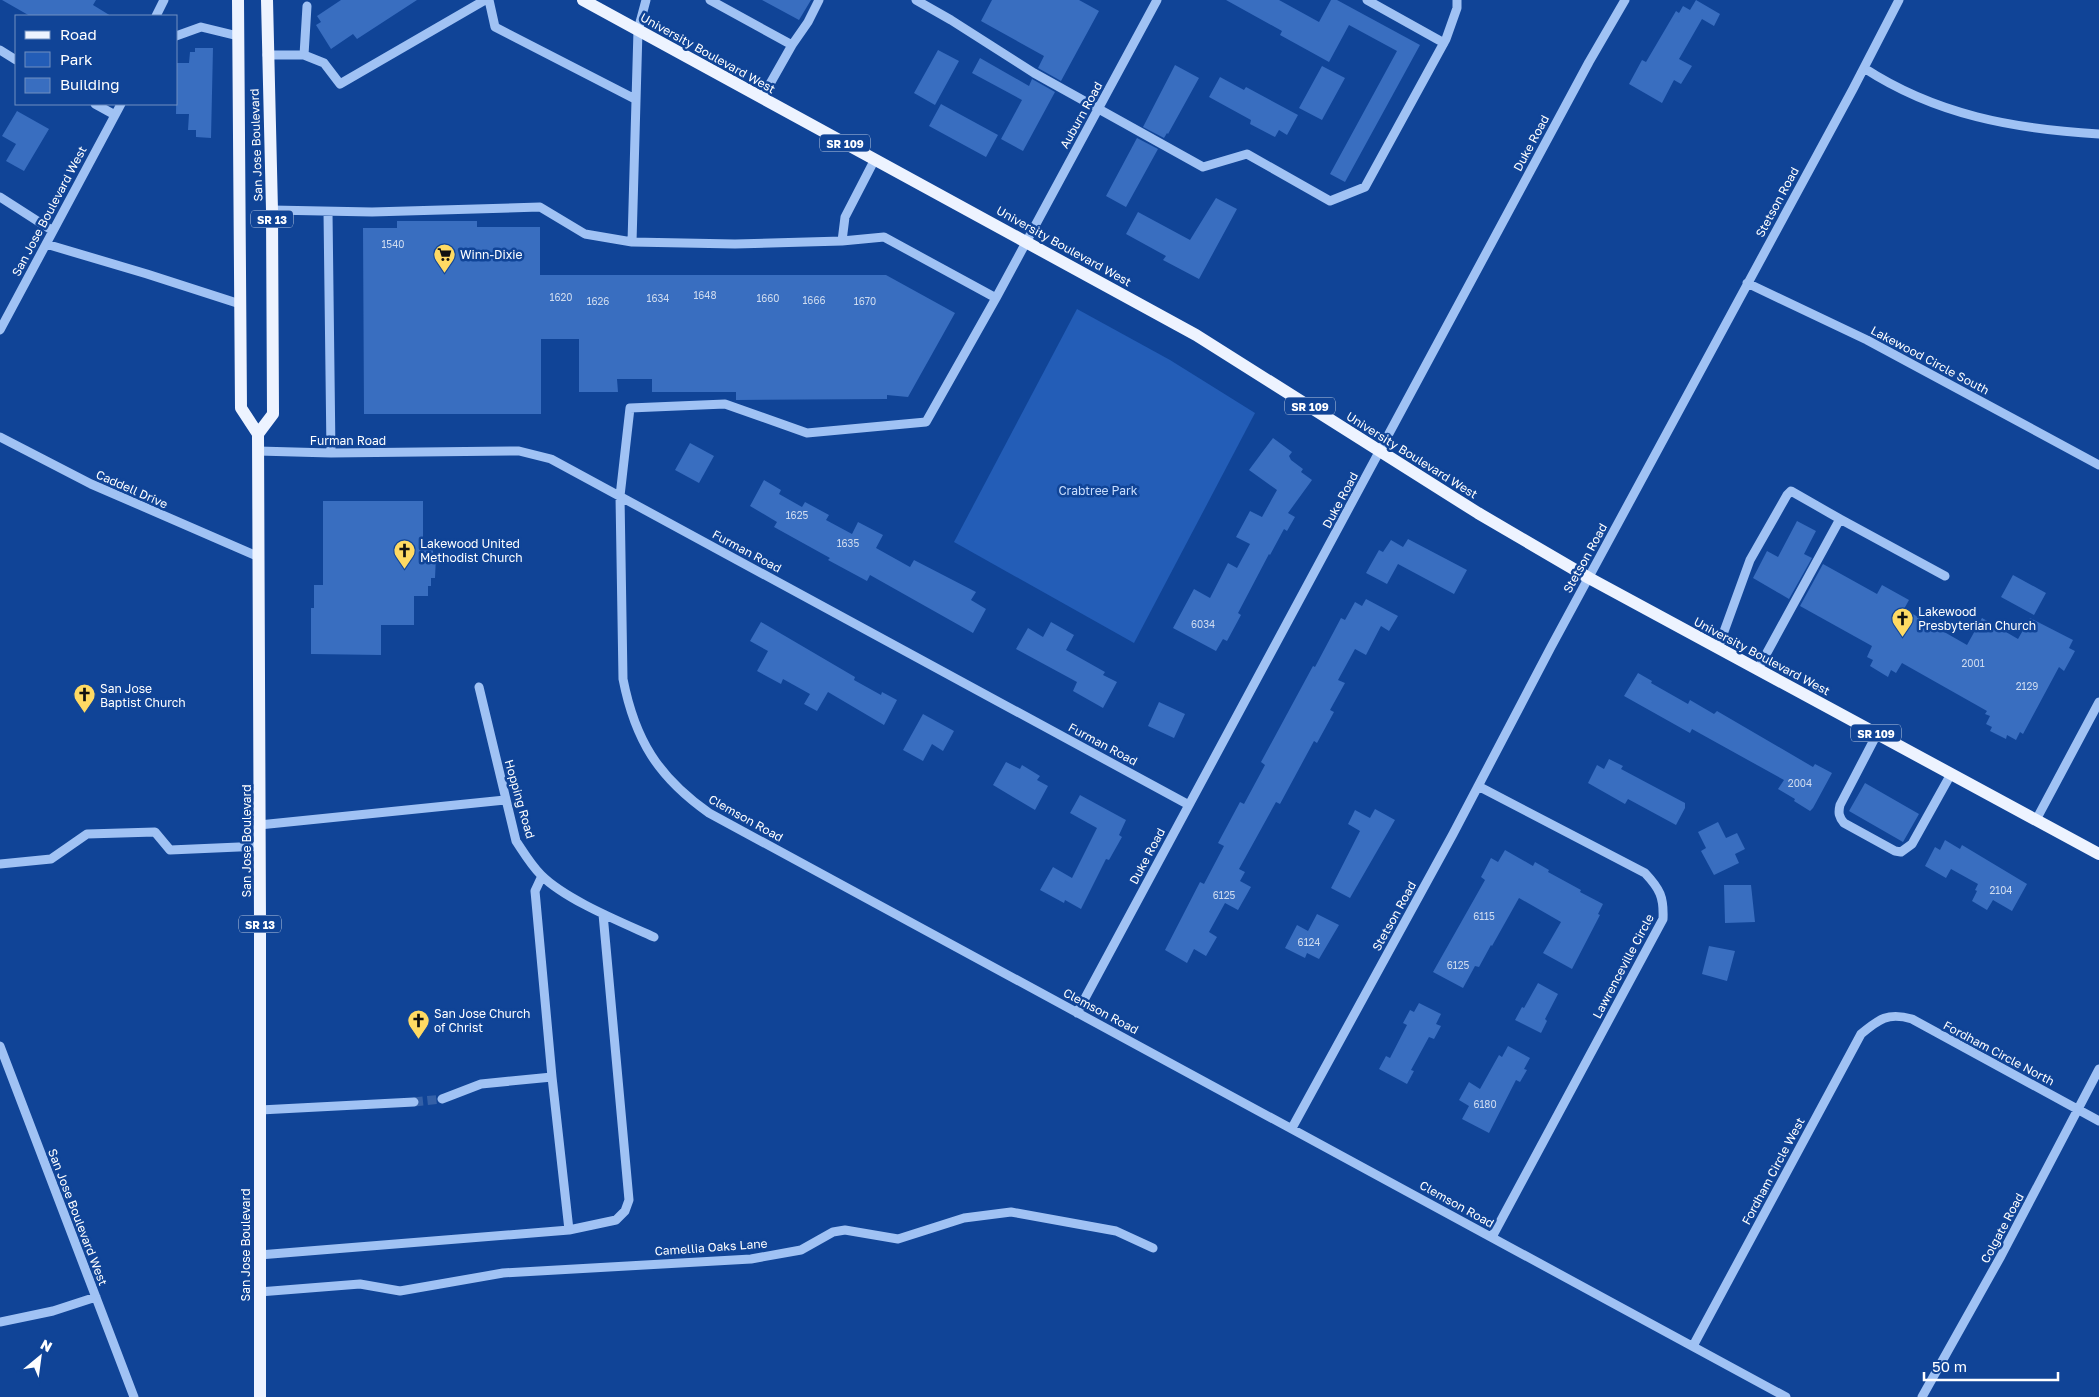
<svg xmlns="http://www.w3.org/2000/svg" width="2099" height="1397" viewBox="0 0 2099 1397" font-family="'Golos Text',sans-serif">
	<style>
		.green { fill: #235db7 }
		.building { fill: #396ec0 }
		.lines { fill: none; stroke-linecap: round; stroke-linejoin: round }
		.minor-tunnel { stroke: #3460a7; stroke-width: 9; stroke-dasharray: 9 4.5; stroke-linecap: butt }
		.minor { stroke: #a0c2f4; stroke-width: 9 }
		.major { stroke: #edf3ff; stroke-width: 12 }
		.labels { text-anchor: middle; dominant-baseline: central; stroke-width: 5; stroke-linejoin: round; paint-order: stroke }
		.number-label { font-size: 10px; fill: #cedbef }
		.shield { fill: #104497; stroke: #b7c7e0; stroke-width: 1 }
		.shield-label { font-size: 11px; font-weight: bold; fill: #fff }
		.street-label { font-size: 12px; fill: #fff; stroke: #104497 }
		.poi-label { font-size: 12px; fill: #fff; stroke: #104497; text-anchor: start }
		.park-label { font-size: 12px; fill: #c9defe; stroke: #104497 }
	</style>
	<rect width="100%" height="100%" fill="#104497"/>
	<path class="green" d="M1077 309 1170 360 1255 413 1134 643 954 542Z"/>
	<path class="building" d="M2 0H96L93 5 111 16H30Z
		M341 0H417L357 39 353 34 331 49 316 25 321 22 317 16Z
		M762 0H811L799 20Z
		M992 0H1079L1099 11 1061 81 1038 68 1044 56 981 21Z
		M1226 0H1279L1319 22 1331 0H1337L1420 45 1345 182 1330 174 1397 51 1349 25 1329 62 1280 35 1282 31Z
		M1696 0 1720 14 1714 26 1702 19 1679 59 1692 66 1681 84 1674 80 1662 103 1629 84 1642 60 1646 62 1676 11 1679 13 1683 6 1690 10Z
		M195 48H213L211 138 196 137V130H188L189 114H176L177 63H189L190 52H195Z
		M938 50 959 61 935 105 914 93Z
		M980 58 1029 86 1032 79 1055 92 1023 151 1001 139 1022 100 972 73Z
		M1175 65 1199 78 1168 134 1167 133 1164 138 1143 127Z
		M1322 66 1345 78 1322 120 1299 108Z
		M1220 77 1244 90 1246 87 1298 115 1287 135 1279 130 1275 137 1250 124 1251 120 1209 97Z
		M941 104 998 135 986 157 929 126Z
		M17 111 49 129 24 171 6 161 16 144 2 136Z
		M1137 138 1158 149 1126 207 1106 196Z
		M1216 198 1237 209 1199 279 1163 260 1166 256 1126 234 1138 212 1190 240Z
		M397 221H477V227H540V275H886L955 313 908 397 887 395V399L736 400V392H652V379H617L618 392H579V339H541V414H364L363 228H397Z
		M1273 438 1292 452 1289 456 1291 460 1303 469 1301 472 1312 480 1288 513 1295 517 1287 531 1284 529 1270 555 1269 554 1238 613 1241 615 1227 641 1223 639 1216 651 1173 628 1194 589 1210 598 1228 563 1237 568 1250 544 1236 537 1250 511 1262 517 1277 490 1249 470Z
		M690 443 714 456 699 483 675 470Z
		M764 480 781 490 779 494 802 507 805 502 829 515 826 520 852 534 858 522 883 535 876 548 910 567 914 560 976 592 971 600 986 609 973 633 870 575 867 581 828 560 830 558 774 527 777 522 750 506Z
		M323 501H423V546H433V556H436L435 578H431V586H428V596H414V625H381V655L311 654V608H314V585H323Z
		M1797 521 1816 531 1804 554 1812 558 1789 599 1753 578 1767 551 1778 557Z
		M1408 539 1467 570 1454 594 1398 564 1387 584 1366 573 1379 550 1383 552 1391 540 1403 547Z
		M1823 564 1877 594 1882 585 1909 600 1904 609 1967 645 1982 618 2018 639 2030 618 2073 640 2069 648 2075 651 2064 671 2059 667 2023 734 2020 732 2016 740 2007 735 2006 739 1990 731 1992 727 1986 724 1990 716 1985 714 1987 711 1902 663 1896 673 1891 670 1888 677 1870 666 1873 660 1867 657 1872 646 1800 606Z
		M2013 575 2046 593 2034 615 2001 597Z
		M1366 599 1398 616 1389 631 1381 626 1366 655 1355 649 1338 680 1345 683 1330 710 1334 712 1317 743 1314 741 1280 804 1276 802 1239 869 1245 872 1240 881 1251 887 1238 910 1225 903 1209 932 1217 937 1206 956 1194 949 1187 963 1165 950 1200 882 1204 884 1224 846 1218 843 1240 802 1244 804 1265 765 1261 762 1313 666 1315 667 1341 618 1345 620 1355 602 1362 606Z
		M761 622 855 677 854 680 881 695 882 692 897 700 884 725 828 692 817 711 804 704 810 694 783 679 781 684 757 671 768 651 750 641Z
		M1051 622 1074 635 1066 650 1105 672 1103 675 1117 682 1103 708 1073 691 1077 682 1016 649 1028 628 1043 637Z
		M1638 673 1652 681 1651 683 1688 704 1690 700 1714 714 1717 711 1813 767 1815 764 1832 773 1813 808 1810 811 1794 801 1795 799 1778 789 1784 780 1710 739 1692 729 1690 733 1624 696Z
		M1159 702 1185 714 1174 738 1148 726Z
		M923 714 954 731 943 751 932 744 923 761 903 750Z
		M1609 759 1623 766 1621 769 1685 803V808L1676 825 1628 799 1625 804 1588 783 1597 765 1604 769Z
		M1006 762 1020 769 1022 765 1040 776 1037 780 1048 786 1035 810 993 785Z
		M1865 783 1919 814 1903 842 1849 811Z
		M1080 795 1126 820 1119 835 1122 837 1109 860 1106 859 1081 909 1065 900 1064 903 1040 890 1053 867 1072 878 1097 828 1070 813Z
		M1375 809 1395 820 1350 898 1331 888 1360 831 1348 824 1355 810 1370 818Z
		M1718 822 1726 838 1737 833 1745 849 1735 854 1739 863 1714 875 1701 851 1706 848 1698 832Z
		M1945 840 1960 849 1962 845 2027 884 2012 911 1993 900 1987 910 1972 901 1977 891 1975 890 1978 884 1951 869 1946 878 1925 866 1935 847 1940 850Z
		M1505 850 1533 866 1535 862 1549 870 1548 872 1581 890 1580 892 1603 904 1598 914 1600 915 1572 969 1543 953 1561 922 1519 898 1492 946 1491 945 1479 967 1475 966 1463 988 1433 972 1485 880 1481 877 1491 858 1498 862Z
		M1724 885H1751L1755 922 1725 923Z
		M1317 914 1339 925 1319 959 1307 953 1305 958 1285 948 1297 925 1308 931Z
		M1709 946 1735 951 1727 981 1702 974Z
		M1538 983 1558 994 1545 1019 1547 1021 1541 1033 1515 1020 1522 1007 1524 1008Z
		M1419 1003 1441 1014 1436 1024 1441 1026 1434 1039 1429 1037 1411 1070 1414 1071 1407 1084 1379 1069 1386 1056 1390 1058 1407 1025 1403 1023 1410 1010 1414 1012Z
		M1508 1046 1530 1058 1524 1069 1527 1070 1520 1082 1516 1080 1489 1133 1462 1119 1469 1106 1459 1100 1469 1082 1480 1089 1499 1055 1502 1057Z"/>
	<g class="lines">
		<path class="minor-tunnel" d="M414 1102 442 1099"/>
		<path class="minor" d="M489 0 495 27 635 99
			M646 0 638 30 632 242 735 244 842 241 884 237 996 298 926 422 807 433 725 404 630 408 620 496 623 679C635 740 658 777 709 813L1786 1397
			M710 0 792 45 762 98
			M916 0 951 20 1034 73 1203 167 1247 154 1330 201 1365 187 1446 39 1457 8V0
			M1367 0 1444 43
			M156 16 164 0
			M176 36 201 27 238 36
			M792 45 808 22 819 0
			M0 50 16 60
			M267 55H304L324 63 340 84 485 0
			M304 55 307 6
			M1864 68C1936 115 2014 129 2099 134
			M95 104 115 115
			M0 197 53 231
			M272 210 372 212 540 207 585 234 632 242
			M328 212 331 453
			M842 241 845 217 875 159
			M46 244 147 274 240 304
			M1747 283 1867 340 2099 465
			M996 298 1157 0
			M0 330 121 104
			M0 437 91 484 257 556
			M258 451 331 453 519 451 551 459 1189 805
			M1718 648 1750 560 1787 495 1791 491 1840 519
			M1758 669 1840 519 1945 576
			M479 687 516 841C524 853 531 865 541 875 566 900 621 922 654 937
			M1877 734 1840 805C1838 813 1839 817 1844 823L1895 851 1901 852 1912 844 1951 774
			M1478 786 1645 873C1660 889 1664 897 1663 919L1492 1237
			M2036 820 2099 702
			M259 825 505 800
			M0 864 51 859 87 834 155 832 170 850 259 846
			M1077 1013 1589 62 1625 0
			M0 1046 134 1397
			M442 1099 481 1084 552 1077 535 891 542 876
			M260 1110 414 1102
			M1292 1128 1453 834 1551 647 1853 89 1899 0
			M569 1230 616 1220 625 1211 629 1200 603 914
			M259 1255 569 1230 552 1077
			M259 1292 360 1284 400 1291 503 1273 751 1259 801 1250 833 1232 845 1230 898 1239 964 1218 1011 1212 1116 1231 1153 1248
			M0 1322 53 1311 96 1297
			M1693 1346 1861 1034C1879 1019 1888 1012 1912 1019L2099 1121
			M1922 1397 2001 1256 2099 1069"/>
		<path class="major" d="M238 0 241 408 258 434 260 921V1397
			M583 0 1196 335 1478 513 1589 578 2099 854
			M258 434 273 414 272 210 267 0"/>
	</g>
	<defs>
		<symbol id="supermarket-pin" viewBox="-11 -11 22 30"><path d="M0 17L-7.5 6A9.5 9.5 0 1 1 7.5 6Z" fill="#ffda63" stroke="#104497"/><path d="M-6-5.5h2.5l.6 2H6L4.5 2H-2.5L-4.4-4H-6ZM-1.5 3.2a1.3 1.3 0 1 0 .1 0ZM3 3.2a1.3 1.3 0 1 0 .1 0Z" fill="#111"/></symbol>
		<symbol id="church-pin" viewBox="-11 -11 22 30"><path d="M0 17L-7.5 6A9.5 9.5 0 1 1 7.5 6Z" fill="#ffda63" stroke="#104497"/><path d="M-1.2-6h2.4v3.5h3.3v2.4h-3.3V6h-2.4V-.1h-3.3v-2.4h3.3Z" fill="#111"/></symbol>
	</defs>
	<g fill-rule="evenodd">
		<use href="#supermarket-pin" x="432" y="242" width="25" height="34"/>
		<use href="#church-pin" x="392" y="538" width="25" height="34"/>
		<use href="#church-pin" x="1890" y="606" width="25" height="34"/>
		<use href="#church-pin" x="72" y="682" width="25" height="34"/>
		<use href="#church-pin" x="406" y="1008" width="25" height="34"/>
	</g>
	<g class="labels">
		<g class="number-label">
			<text x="393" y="244">1540</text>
			<text x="705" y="295">1648</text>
			<text x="561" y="297">1620</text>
			<text x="658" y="298">1634</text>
			<text x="768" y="298">1660</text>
			<text x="814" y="300">1666</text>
			<text x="598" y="301">1626</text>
			<text x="865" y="301">1670</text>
			<text x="797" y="515">1625</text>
			<text x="848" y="543">1635</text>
			<text x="1203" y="624">6034</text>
			<text x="1973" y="663">2001</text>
			<text x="2027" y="686">2129</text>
			<text x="1800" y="783">2004</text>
			<text x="2001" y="890">2104</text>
			<text x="1224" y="895">6125</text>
			<text x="1484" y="916">6115</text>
			<text x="1309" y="942">6124</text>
			<text x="1458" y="965">6125</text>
			<text x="1485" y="1104">6180</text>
		</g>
		<g class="shield">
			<rect x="820" y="134.5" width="50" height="17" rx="4"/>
			<rect x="251" y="210.5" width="42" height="17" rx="4"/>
			<rect x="1285" y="397.5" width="50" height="17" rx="4"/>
			<rect x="1851" y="724.5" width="50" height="17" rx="4"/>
			<rect x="239" y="915.5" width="42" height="17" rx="4"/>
		</g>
		<g class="shield-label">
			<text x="845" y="143">SR 109</text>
			<text x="272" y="219">SR 13</text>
			<text x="1310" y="406">SR 109</text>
			<text x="1876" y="733">SR 109</text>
			<text x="260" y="924">SR 13</text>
		</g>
		<g class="street-label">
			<text transform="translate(708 53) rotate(29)">University Boulevard West</text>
			<text transform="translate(1081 115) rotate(-61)">Auburn Road</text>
			<text transform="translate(1531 143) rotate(-62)">Duke Road</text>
			<text transform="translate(256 145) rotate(-92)">San Jose Boulevard</text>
			<text transform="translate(1777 202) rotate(-62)">Stetson Road</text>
			<text transform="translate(49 211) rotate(-62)">San Jose Boulevard West</text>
			<text transform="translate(1064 246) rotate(29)">University Boulevard West</text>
			<text transform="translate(1930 360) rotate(28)">Lakewood Circle South</text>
			<text x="348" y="440">Furman Road</text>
			<text transform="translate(1412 455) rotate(32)">University Boulevard West</text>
			<text transform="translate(132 489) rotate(24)">Caddell Drive</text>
			<text transform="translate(1340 500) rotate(-62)">Duke Road</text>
			<text transform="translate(747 551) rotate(28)">Furman Road</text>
			<text transform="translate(1585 558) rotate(-61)">Stetson Road</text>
			<text transform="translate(1762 656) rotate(28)">University Boulevard West</text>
			<text transform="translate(1103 744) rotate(28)">Furman Road</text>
			<text transform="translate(520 799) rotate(74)">Hopping Road</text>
			<text transform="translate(746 818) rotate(29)">Clemson Road</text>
			<text transform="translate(246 841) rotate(-90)">San Jose Boulevard</text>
			<text transform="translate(1147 856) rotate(-62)">Duke Road</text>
			<text transform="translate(1394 916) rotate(-61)">Stetson Road</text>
			<text transform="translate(1623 966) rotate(-62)">Lawrenceville Circle</text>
			<text transform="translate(1101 1011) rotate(28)">Clemson Road</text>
			<text transform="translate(1999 1053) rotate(28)">Fordham Circle North</text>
			<text transform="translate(1773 1171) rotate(-62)">Fordham Circle West</text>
			<text transform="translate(1457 1204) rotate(29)">Clemson Road</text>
			<text transform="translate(78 1217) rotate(69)">San Jose Boulevard West</text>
			<text transform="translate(2002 1228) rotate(-62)">Colgate Road</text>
			<text transform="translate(245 1245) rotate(-90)">San Jose Boulevard</text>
			<text transform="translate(711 1247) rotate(-4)">Camellia Oaks Lane</text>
		</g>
		<g class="poi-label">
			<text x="460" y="254">Winn-Dixie</text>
			<text x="420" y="543">Lakewood United<tspan x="420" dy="14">Methodist Church</tspan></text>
			<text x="1918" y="611">Lakewood<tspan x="1918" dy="14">Presbyterian Church</tspan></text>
			<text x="100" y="688">San Jose<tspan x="100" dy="14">Baptist Church</tspan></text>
			<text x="434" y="1013">San Jose Church<tspan x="434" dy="14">of Christ</tspan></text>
		</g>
		<g class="park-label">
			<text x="1098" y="490">Crabtree Park</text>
		</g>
	</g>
	<rect x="15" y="15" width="162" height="90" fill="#104497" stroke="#708fc1"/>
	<rect x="25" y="31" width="25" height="8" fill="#edf3ff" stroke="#708fc1"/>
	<text x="60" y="40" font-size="15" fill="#ffffff">Road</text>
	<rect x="25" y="52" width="25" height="15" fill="#235db7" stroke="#708fc1"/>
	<text x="60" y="65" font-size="15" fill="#ffffff">Park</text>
	<rect x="25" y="78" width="25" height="15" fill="#396ec0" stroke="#708fc1"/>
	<text x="60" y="90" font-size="15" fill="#ffffff">Building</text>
	<g transform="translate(40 1357) rotate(29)" stroke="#104497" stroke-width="4" paint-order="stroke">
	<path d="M0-4L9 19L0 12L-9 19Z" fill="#ffffff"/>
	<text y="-8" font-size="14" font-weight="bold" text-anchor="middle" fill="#ffffff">N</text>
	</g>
	<path d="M1924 1372v8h134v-8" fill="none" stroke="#ffffff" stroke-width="2.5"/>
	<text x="1932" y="1372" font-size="15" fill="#ffffff" stroke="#104497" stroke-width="4" paint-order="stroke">50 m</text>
</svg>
